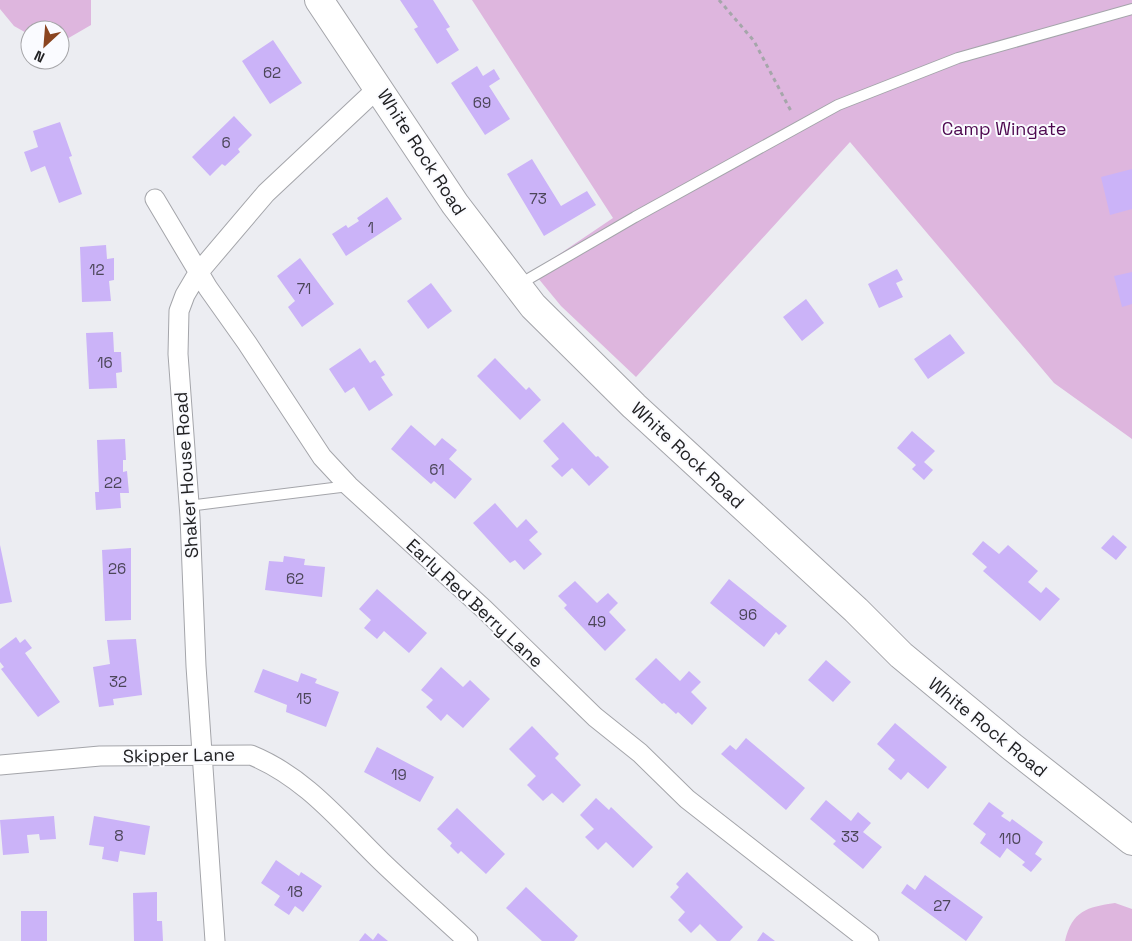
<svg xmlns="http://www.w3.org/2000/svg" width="1132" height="941" viewBox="0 0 1132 941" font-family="'Space Grotesk',sans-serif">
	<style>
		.green { fill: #deb6de }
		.building { fill: #cbb3f8 }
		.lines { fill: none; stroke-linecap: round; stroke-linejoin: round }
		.lane-casing { stroke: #a4a5aa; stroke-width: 12 }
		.street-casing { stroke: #a4a5aa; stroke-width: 21 }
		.secondary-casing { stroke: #a4a5aa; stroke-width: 30 }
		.path { stroke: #a5a6aa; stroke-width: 3; stroke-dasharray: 4 4; stroke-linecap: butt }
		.lane { stroke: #fff; stroke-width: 10 }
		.street { stroke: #fff; stroke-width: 19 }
		.secondary { stroke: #fff; stroke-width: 28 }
		.labels { text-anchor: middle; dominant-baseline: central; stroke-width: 4; stroke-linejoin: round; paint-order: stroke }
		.number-label { font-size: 15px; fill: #4c4659 }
		.park-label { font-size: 18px; fill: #4e0950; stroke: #fafbff }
		.street-label { font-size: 18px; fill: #222224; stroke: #fafbff }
	</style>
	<rect width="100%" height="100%" fill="#ecedf2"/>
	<path class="green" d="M0 0H91V25L60 43V30H30V35L14 26 0 9Z
		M472 0H1132V439L1054 383 850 142 636 377 561 306 533 272 613 218Z
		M1115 903 1132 909V941H1065C1072 911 1087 907 1115 903Z"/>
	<path class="building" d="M400 0H433L450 27 446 29 459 50 437 64 414 29 418 27Z
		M273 40 302 83 270 104 242 61Z
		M477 66 483 76 494 69 500 79 489 86 510 119 485 135 451 83Z
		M234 116 252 135 238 149 240 152 225 166 222 164 210 176 192 157Z
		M60 122 72 156 69 157 82 194 59 203 45 166 31 172 24 152 38 147 33 131Z
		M532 159 561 206 587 191 596 205 544 236 507 174Z
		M1132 169V209L1110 215 1101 177Z
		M387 197 402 219 346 256 332 234 346 225 348 228 359 221 357 218Z
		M106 245 107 259 114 258V280L109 281 111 301 82 302 80 247Z
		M300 258 334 304 302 327 288 307 295 301 277 276Z
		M897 269 903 280 896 283 903 297 879 308 868 284Z
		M1132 272V304L1122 307 1114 276Z
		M431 283 452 311 428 329 407 301Z
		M806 299 824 323 802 341 783 317Z
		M113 332 114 352H121L122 372 116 373 117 388 89 389 86 333Z
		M950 334 965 353 928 379 914 359Z
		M360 348 370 363 375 360 385 375 381 377 393 395 369 411 354 387 345 393 329 369Z
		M495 358 526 390 529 387 541 400 520 420 477 376Z
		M563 422 596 457 598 456 609 467 589 486 572 468 562 477 551 466 559 459 543 441Z
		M411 425 435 446 442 438 457 450 449 459 472 479 455 499 434 481 431 484 391 449Z
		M912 431 935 451 924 462 933 470 924 480 912 469 916 465 897 448Z
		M125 439 126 460H123V472L127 471 129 493H120L121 508 96 510 95 492H99L97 440Z
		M495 503 517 528 526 519 538 532 529 540 542 554 524 570 515 560 510 563 473 523Z
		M1113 535 1127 547 1116 560 1101 548Z
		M983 541 999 554 1008 545 1038 571 1028 582 1041 593 1046 587 1060 599 1040 621 983 571 987 567 972 554Z
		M0 545 12 602 0 604Z
		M131 548V620L105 621 102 550Z
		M284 556 305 559 304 565 325 567 322 597 265 590 269 561 283 562Z
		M729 579 787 626 779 635 776 632 764 647 710 603Z
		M575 581 597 603 608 593 618 603 609 612 626 630 605 651 564 608 567 605 558 596Z
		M377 589 427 633 409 653 384 631 377 639 364 628 371 620 359 609Z
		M16 637 20 643 25 639 32 648 25 653 60 702 38 717 1 669 4 667 0 662V649Z
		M136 639 142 695 113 699 114 705 99 707 93 667 110 664 107 640Z
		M656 658 680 681 689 671 701 682 691 692 707 708 692 725 678 712 676 714 664 703 662 704 635 679Z
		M826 660 851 682 833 702 808 680Z
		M441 667 463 687 470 680 490 699 463 728 447 714 441 721 426 707 433 700 421 690Z
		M263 669 298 682 301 673 317 679 315 683 339 692 326 727 286 712 287 705 254 692Z
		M895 723 947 767 928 789 908 772 901 780 888 769 895 760 877 744Z
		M532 726 559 754 555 758 581 785 563 803 552 793 543 801 527 785 536 776 509 749Z
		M746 738 805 788 786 810 721 754 730 745 736 750Z
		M377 747 434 777 420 802 364 772Z
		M596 798 609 810 611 807 653 847 633 868 606 842 598 850 585 837 594 829 580 815Z
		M826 800 851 821 858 812 871 823 863 832 882 847 863 869 833 844 836 841 810 819Z
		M989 802 1004 813 1001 816 1010 822 1012 819 1043 842 1035 854 1042 859 1031 872 1022 865 1025 862 1007 848 1000 858 980 843 986 834 973 824Z
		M457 808 505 854 486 874 461 851 458 854 450 846 452 843 437 829Z
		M54 816 56 839 40 840 39 834 27 835 29 853 3 855 0 820Z
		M94 816 150 826 145 855 120 851 118 862 102 859 104 847 89 845Z
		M276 860 299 876 301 872 322 886 303 912 295 906 289 915 274 905 280 896 261 883Z
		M687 872 743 927 730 941H717L700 924 691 933 678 920 685 912 670 897 679 887 676 884Z
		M925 875 983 917 966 941 901 893 907 884 915 890Z
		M526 887 578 936 574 941H542L506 908Z
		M157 892V921H162L163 941H134L133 893Z
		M21 911H47V941H21Z
		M763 932 775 941H757Z
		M365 933 373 940 378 933 388 941H359Z"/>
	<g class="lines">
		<defs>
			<path id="lane" d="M518 285 635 217 838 105 958 58 1132 9
				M188 506 349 486"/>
			<path id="street" d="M155 199 208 288 247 343 322 457 349 486 484 609 595 717 640 753 687 799 869 941
				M0 765 100 756 251 755C305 777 340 821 381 861 409 888 439 914 468 941
				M215 941 196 666 190 517 178 354 179 311 185 295 198 273 266 193 379 87"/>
			<path id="secondary" d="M319 0 455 204 533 306 634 406 856 610 901 655 1011 746 1132 841"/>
		</defs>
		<use href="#lane" class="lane-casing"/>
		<use href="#street" class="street-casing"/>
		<use href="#secondary" class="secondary-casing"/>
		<path class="path" d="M719 0 754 41 792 113"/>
		<use href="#lane" class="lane"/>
		<use href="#street" class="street"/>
		<use href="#secondary" class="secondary"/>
	</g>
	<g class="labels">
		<g class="number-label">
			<text x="272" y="72">62</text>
			<text x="482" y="102">69</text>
			<text x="226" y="142">6</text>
			<text x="538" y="198">73</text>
			<text x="371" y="227">1</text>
			<text x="97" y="269">12</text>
			<text x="304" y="288">71</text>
			<text x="105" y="362">16</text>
			<text x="437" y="469">61</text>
			<text x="113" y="482">22</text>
			<text x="117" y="568">26</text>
			<text x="295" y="578">62</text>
			<text x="748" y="614">96</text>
			<text x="597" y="621">49</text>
			<text x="118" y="681">32</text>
			<text x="304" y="698">15</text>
			<text x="399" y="774">19</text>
			<text x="119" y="835">8</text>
			<text x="850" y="836">33</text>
			<text x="1010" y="838">110</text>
			<text x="295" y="891">18</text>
			<text x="942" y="905">27</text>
		</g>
		<g class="park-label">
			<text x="1004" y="128">Camp Wingate</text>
		</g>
		<g class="street-label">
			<text transform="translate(422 152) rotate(57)">White Rock Road</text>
			<text transform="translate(688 455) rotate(43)">White Rock Road</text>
			<text transform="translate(186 475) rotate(-94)">Shaker House Road</text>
			<text transform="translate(475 603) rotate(43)">Early Red Berry Lane</text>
			<text transform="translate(988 727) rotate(39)">White Rock Road</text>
			<text transform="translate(179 755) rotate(-1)">Skipper Lane</text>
		</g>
	</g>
	<g transform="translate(45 45) rotate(206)"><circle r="24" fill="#fafbff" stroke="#a4a4a7"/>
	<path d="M0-4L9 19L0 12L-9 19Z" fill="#8a4420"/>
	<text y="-8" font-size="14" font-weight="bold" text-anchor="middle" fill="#222224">N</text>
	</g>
</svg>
